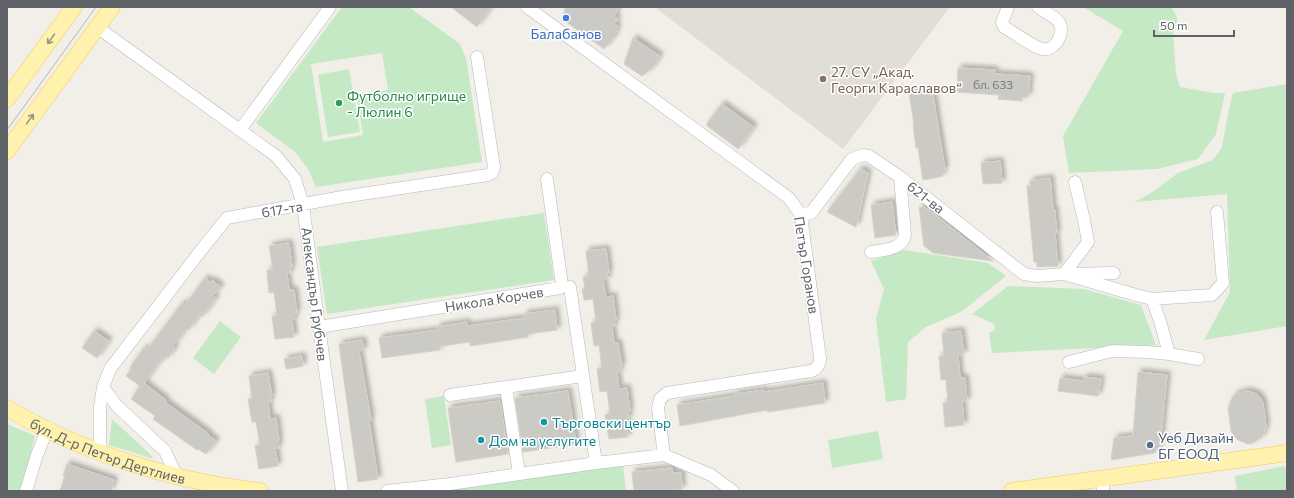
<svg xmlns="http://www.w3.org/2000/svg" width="1294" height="498" viewBox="0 0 1294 498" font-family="Commissioner,sans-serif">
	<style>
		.education { fill: #e1ded6 }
		.green { fill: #c5e8c5; fill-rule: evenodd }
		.building { fill: #cccac5; stroke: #d6d1c6; filter: url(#shadow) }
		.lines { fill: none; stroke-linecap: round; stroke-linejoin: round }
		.minor-casing { stroke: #b5b8bc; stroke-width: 13 }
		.major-casing { stroke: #f2c960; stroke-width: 17 }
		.minor { stroke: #fff; stroke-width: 12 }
		.major { stroke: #fff2af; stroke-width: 16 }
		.tram { stroke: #b6b7b8; stroke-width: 1 }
		.oneway { stroke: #979581 }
		.shop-dot { fill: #3f7fe0; stroke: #fff; stroke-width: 1.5 }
		.education-dot { fill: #8d6e63; stroke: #fff; stroke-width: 1.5 }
		.leisure-dot { fill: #2e9e5b; stroke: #fff; stroke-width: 1.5 }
		.culture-dot { fill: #0f9aa8; stroke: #fff; stroke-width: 1.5 }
		.service-dot { fill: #5c6f8a; stroke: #fff; stroke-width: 1.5 }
		.labels { text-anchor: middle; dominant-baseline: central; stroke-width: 3; stroke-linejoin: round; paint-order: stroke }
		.number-label { font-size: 12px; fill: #7a7d7f }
		.shop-label { font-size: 14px; fill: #366cbe; stroke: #fff }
		.education-label { font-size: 14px; fill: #785e54; stroke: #fff; text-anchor: start }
		.leisure-label { font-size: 14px; fill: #27864d; stroke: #fff; text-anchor: start }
		.street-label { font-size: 14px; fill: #5f6368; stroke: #fff }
		.culture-label { font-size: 14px; fill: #0d838f; stroke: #fff; text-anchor: start }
		.service-label { font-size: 14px; fill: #4e5e75; stroke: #fff; text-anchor: start }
	</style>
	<defs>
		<filter id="shadow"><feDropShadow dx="3.5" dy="-3.5" stdDeviation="2" flood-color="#0004"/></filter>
	</defs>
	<rect width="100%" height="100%" fill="#f1efe8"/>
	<path class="education" d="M658 7H950L843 149 657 9Z"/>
	<path class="green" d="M342 7H409L460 44 466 58 482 162 316 187 308 169 295 152 256 123ZM382 53 388 90 357 95 363 135 323 142 311 64Z
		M1083 7H1171L1176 15 1178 24 1173 32 1176 74 1180 87 1214 93H1225L1216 134 1198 159 1157 169 1069 173 1063 136 1123 31Z
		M349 69 360 132 328 137 318 75Z
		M1287 84V326L1204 340 1230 292 1227 194 1135 202 1151 193 1178 173 1213 160 1222 147 1228 113 1233 93Z
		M544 213 554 280 327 314 317 247Z
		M904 250 988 263 1006 276 961 312 926 327 908 342 906 399 886 402 876 319 884 289 871 261Z
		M1008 286 1083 289 1141 305 1156 345 992 353 989 332 995 331 994 324 972 314Z
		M220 321 241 337 214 374 193 358Z
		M444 396 451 445 432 448 425 399Z
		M112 419 149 453 154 459 109 445Z
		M7 424 35 436 21 491H7Z
		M878 431 883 459 832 468 828 440Z
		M623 465 626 491H434Z
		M1284 466 1287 470V491H1237L1235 476Z"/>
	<path class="building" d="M451 7H491L477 27Z
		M566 7H619L614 17 618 19 614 24 618 26 616 29 617 30 614 35 615 36 604 49 562 19Z
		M633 38 660 56 652 68 642 76 624 64Z
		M958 68 995 70 994 74 1030 76 1028 97H1022V101L998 99 999 95 957 92Z
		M920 91H930V95H933L945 170 942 171 943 176 923 180 918 148H916L913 125 914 124 909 93Z
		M722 104 754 127 738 149 706 125Z
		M1000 161 1002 183 983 184 981 163Z
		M860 169 868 173 856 227 827 212Z
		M1050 178 1053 210H1055V214L1057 233H1055L1058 266 1037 267V262H1034L1027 186H1030V181Z
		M892 202 896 235 875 238 871 205Z
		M919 207 928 209 993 261 933 253 924 246Z
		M289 243 292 267H290L291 273H287L289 290H294L297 313 294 314 295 319 292 320 294 337 275 339 272 316H277L274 292 269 293 267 270 273 269 269 246Z
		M606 249 609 273H607L608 279 603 280 606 297 613 296 616 320H614L615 326H612L614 343H618L622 366H620V372H617L619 389 627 388 630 411 628 412 629 418H626L628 437 609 439 605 415 610 414 607 391 600 392 597 369 602 368 599 345 594 346 591 323 596 322 593 299 584 300 582 289H585L583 277 589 276 586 251Z
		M205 278 210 282 212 280 221 287 213 296 216 298 202 317 199 315 189 330 187 328 173 346 175 348 168 358 166 356 163 361 161 360 144 383 166 400 165 402 209 434 208 435 216 441 206 454 198 449 197 450 153 419 155 416 131 399 140 386 126 376 132 368 130 367 144 348 147 350 182 303 185 305Z
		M555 310 557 330 527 334 528 337 470 346V342L440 346V350L382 358 379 338 438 330 437 327 467 322V326L525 318 524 314Z
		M94 331 109 341 97 358 82 348Z
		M961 331 964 354 958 355 960 378H965L967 401H962L964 425 945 427 943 403H948L946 379 941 380 939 356H944L942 333Z
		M362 340 364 350 359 351 371 420 369 421 378 479 358 482 339 344Z
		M302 356 303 366 286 369 284 359Z
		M1138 372 1167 375 1160 446 1154 453 1111 460 1114 438 1133 436Z
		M268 373 272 396H270L271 402H268L270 419 276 418 279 441 278 442 279 448H275L278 466 259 469 255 446 260 445 256 422H252L248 399H252L249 376Z
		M1084 377 1101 379 1098 396 1058 391 1060 378 1083 381Z
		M823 383 825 403 768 412 767 410 680 426 677 405 735 396V394L750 392 764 390V392Z
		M568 391 576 444 523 452 515 398Z
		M1247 391 1257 394 1261 399 1263 403 1266 427 1262 437 1253 443 1248 444 1238 440 1234 436 1231 431 1228 408 1232 398 1236 394Z
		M500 401 508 454 456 462 448 408Z
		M67 464 114 480 111 491H60L65 476 63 475Z
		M672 468 673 473H681L682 489 661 491H634L632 472Z"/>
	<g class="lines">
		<defs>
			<path id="minor" d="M527 7 789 198 801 215 820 358C820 365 817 369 811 371L667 393 660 399 658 408 664 455
				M1008 7 1002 22 1004 27C1013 32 1033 47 1042 49 1055 52 1067 31 1058 21 1055 17 1043 11 1038 7
				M97 27 276 156 295 179 303 205 319 327 342 491
				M240 130 330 7
				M1075 182 1084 220 1088 242 1064 274 1136 295 1152 299
				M801 215 811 213 852 159 863 155 869 156 900 177 1024 274 1037 276 1064 274 1114 273
				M871 252C883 250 902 250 905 235L900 177
				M570 287 596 463
				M319 327 560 288 562 285 547 179
				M1198 359 1169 354 1160 321 1152 299 1212 295 1223 283 1217 212
				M1069 362 1112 351 1147 352 1169 354
				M103 387 117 406 165 451 176 475
				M506 387 519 474
				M450 395 583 376
				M100 453V407L103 387 110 369 202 249 227 218 342 197 488 175 492 173 494 167 477 57
				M26 491 37 455 47 430
				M387 491 450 484 596 463 664 455 711 475 733 491
				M1103 491V479"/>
			<g id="major">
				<path d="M7 99 74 7"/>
				<path d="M7 151 112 7"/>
				<path id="s1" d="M7 408C81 452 174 482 260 491"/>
				<path d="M1012 491 1287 453"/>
			</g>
		</defs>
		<use href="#minor" class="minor-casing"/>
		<use href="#major" class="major-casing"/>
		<use href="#minor" class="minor"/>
		<use href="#major" class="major"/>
		<path class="tram" d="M7 130 96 7"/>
	</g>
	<defs><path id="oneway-shaft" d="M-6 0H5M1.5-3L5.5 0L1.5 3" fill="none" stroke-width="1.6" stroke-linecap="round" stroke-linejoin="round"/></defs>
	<g class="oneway">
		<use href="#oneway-shaft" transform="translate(51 39) rotate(126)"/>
		<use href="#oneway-shaft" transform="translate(30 119) rotate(-54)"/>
	</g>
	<circle class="shop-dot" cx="566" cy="18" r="4"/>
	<circle class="education-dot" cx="823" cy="79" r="4"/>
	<circle class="leisure-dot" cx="339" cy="103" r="4"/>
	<g class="culture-dot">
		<circle cx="544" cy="422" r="4"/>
		<circle cx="481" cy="440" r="4"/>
	</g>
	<circle class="service-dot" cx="1150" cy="445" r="4"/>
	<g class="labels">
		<g class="number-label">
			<text x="993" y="84">бл. 633</text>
		</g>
		<g class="shop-label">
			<text x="566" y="33">Балабанов</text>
		</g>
		<g class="education-label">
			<text x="831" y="71">27. СУ „Акад.<tspan x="831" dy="16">Георги Караславов“</tspan></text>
		</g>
		<g class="leisure-label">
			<text x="347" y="95">Футболно игрище<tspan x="347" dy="16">- Люлин 6</tspan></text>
		</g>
		<g class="street-label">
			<text transform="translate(926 197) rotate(38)">621-ва</text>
			<text transform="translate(282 209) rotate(-9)">617-та</text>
			<text transform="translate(807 265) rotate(81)">Петър Горанов</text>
			<text transform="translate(315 294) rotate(83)">Александър Грубчев</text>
			<text transform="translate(494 299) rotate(-9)">Никола Корчев</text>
			<text stroke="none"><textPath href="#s1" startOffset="110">бул. Д-р Петър Дертлиев</textPath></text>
		</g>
		<g class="culture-label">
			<text x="552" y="422">Търговски център</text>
			<text x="489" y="440">Дом на услугите</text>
		</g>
		<g class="service-label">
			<text x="1158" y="437">Уеб Дизайн<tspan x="1158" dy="16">БГ ЕООД</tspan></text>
		</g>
	</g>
	<rect width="1294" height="498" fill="none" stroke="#5f6368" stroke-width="16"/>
	<path d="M1154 30v6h80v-6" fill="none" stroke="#5f6368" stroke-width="2"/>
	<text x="1160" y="30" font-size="12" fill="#5f6368" stroke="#ffffff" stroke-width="3" paint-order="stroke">50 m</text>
</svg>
